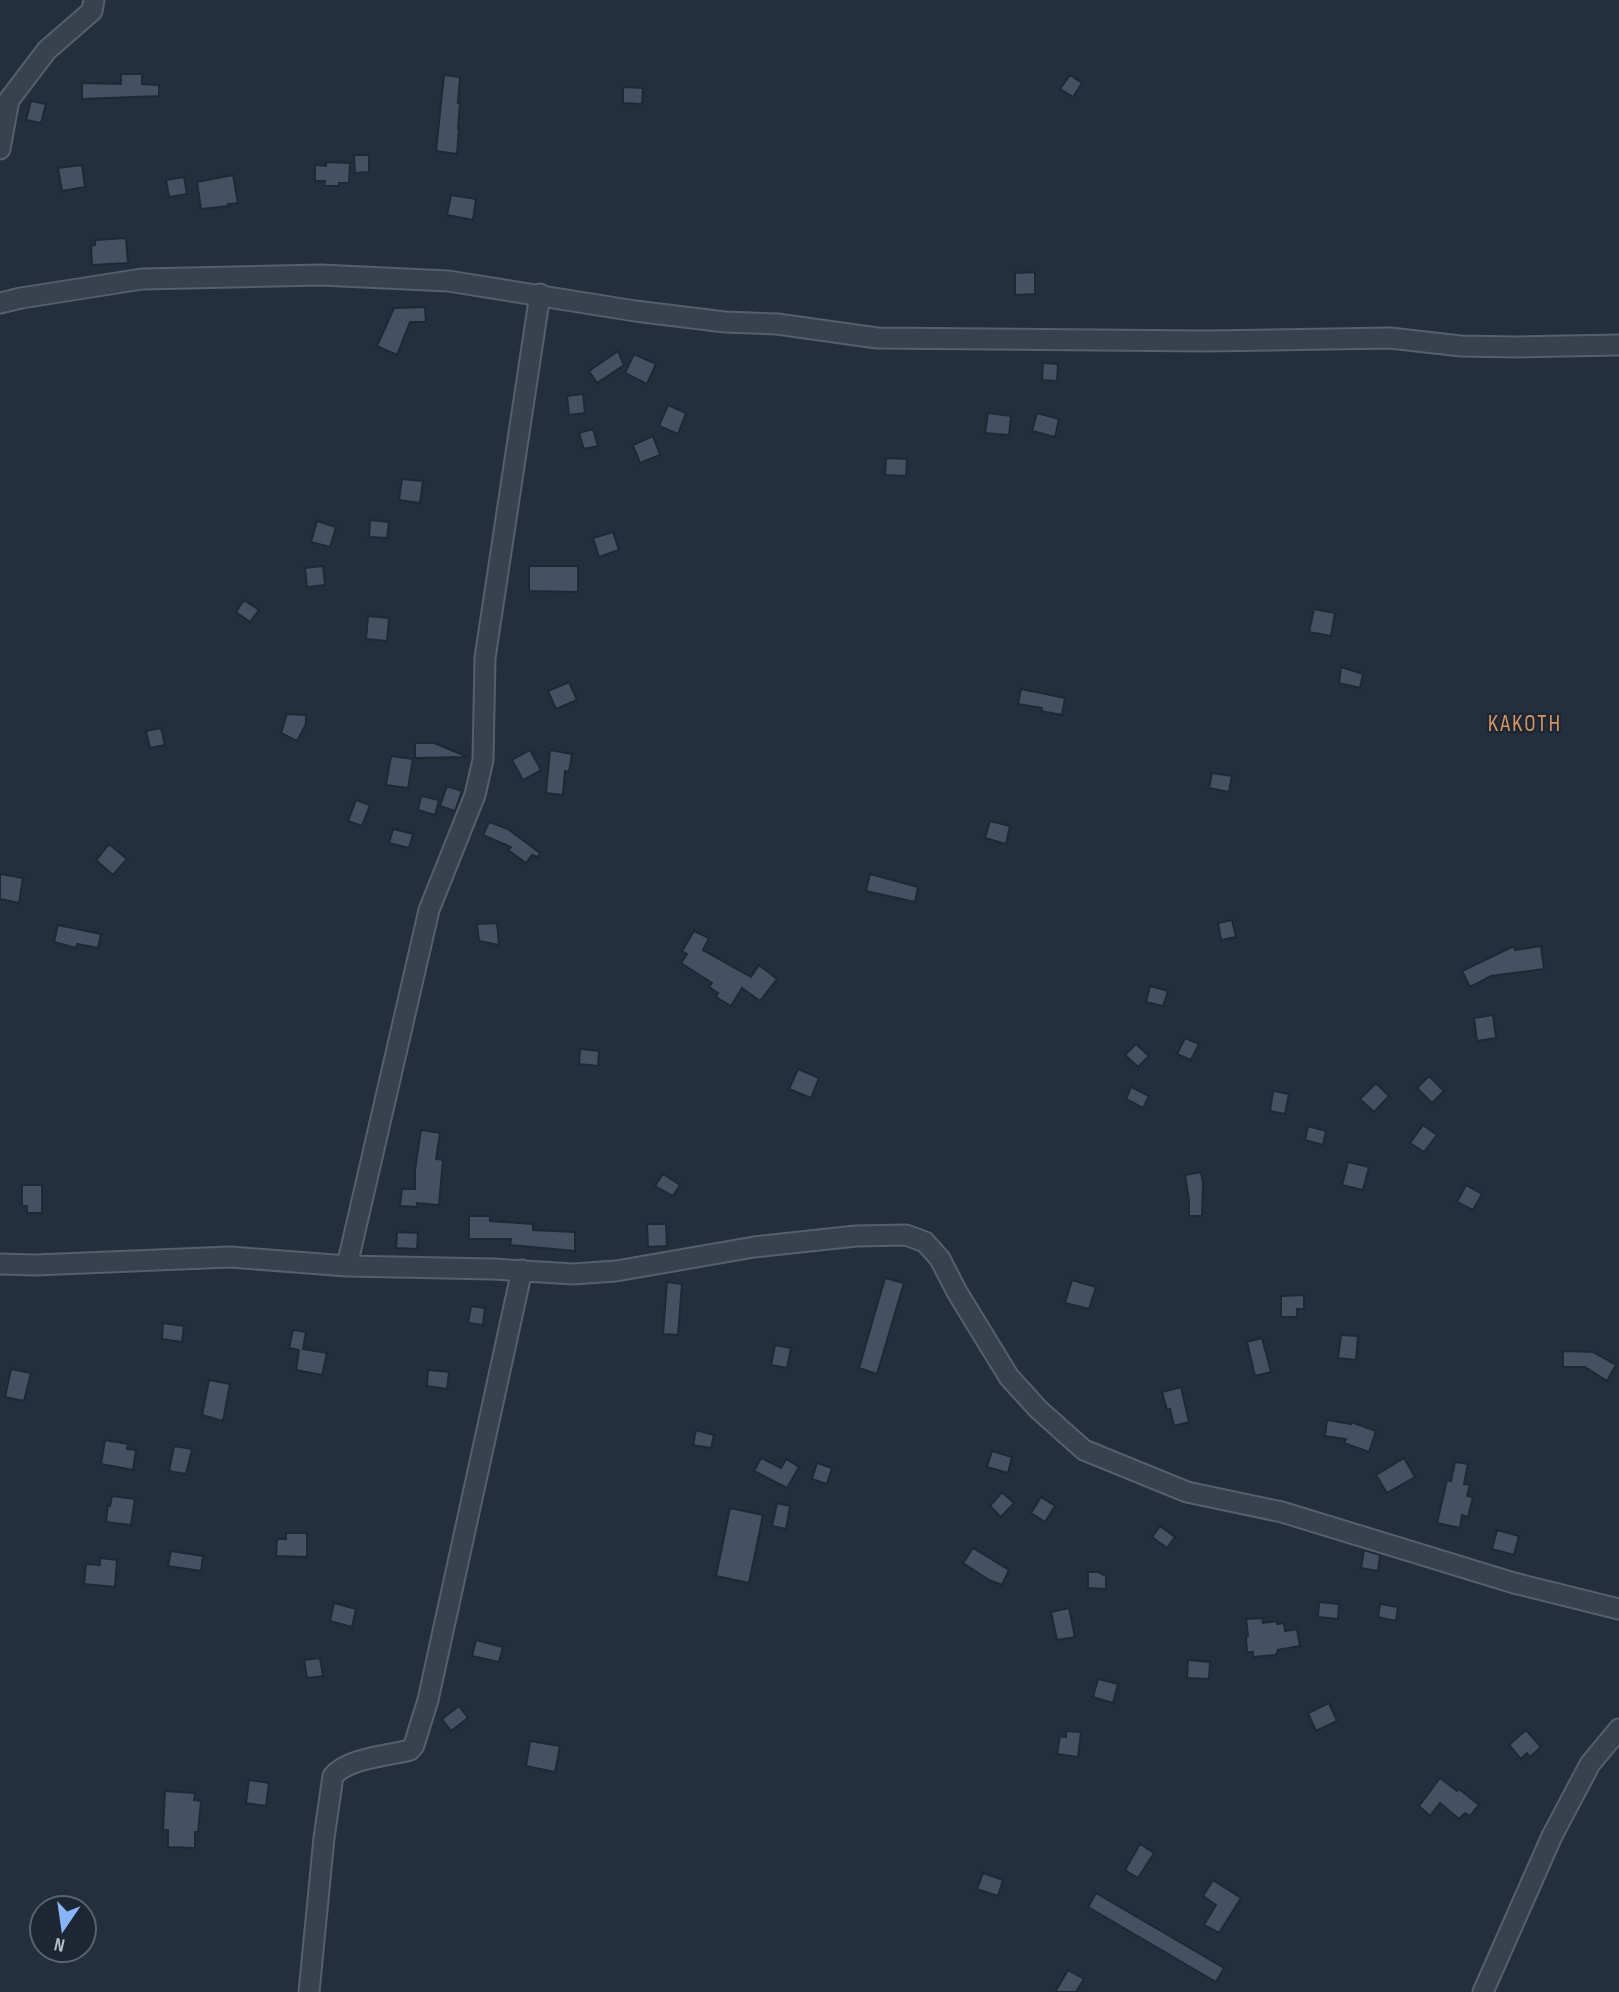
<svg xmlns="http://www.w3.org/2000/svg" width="1619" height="1992" viewBox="0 0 1619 1992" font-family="'Sofia Sans Condensed',sans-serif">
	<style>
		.building { fill: #455162; stroke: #1f2835; stroke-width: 2 }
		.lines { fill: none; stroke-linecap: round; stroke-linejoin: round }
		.minor-casing { stroke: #565f6c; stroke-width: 23 }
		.minor { stroke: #38414e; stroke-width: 19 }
		.labels { text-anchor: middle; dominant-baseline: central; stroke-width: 5; stroke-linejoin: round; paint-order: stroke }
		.quarter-label { font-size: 23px; letter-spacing: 2px; fill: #d59563; stroke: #1d2633 }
	</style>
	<rect width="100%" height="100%" fill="#242f3e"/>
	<path class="building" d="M121 74H142V84L159 85V96L82 99V83L121 84Z
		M444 75 460 77 458 103H460L458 128H459L457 154 436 151Z
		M1070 75 1082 83 1073 97 1060 89Z
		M623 87 643 88 642 104 623 103Z
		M31 101 46 104 41 123 26 120Z
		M354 155H369V172L355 173Z
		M326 162 350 163 349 183H339V186H324L325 181H315V165L326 166Z
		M82 165 85 187 62 191 58 168Z
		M233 175 238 203 228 204 229 206 201 209 197 182Z
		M184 177 187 194 169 197 166 180Z
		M451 195 476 199 473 220 447 215Z
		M126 238 128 263 92 265 91 246 95 245V240Z
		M1035 272V294L1015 295V273Z
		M425 307 426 322H410L397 355 377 346 394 308Z
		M618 351 624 365 597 383 589 371Z
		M634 354 656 364 647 384 625 373Z
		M1043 363 1058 364 1057 381 1042 380Z
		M583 394 585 413 569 415 567 396Z
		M668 405 686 413 678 434 659 426Z
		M988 413 1011 416 1009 435 985 433Z
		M1037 413 1059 419 1055 437 1032 431Z
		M593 429 598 446 584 449 579 433Z
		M653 436 660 455 640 463 633 445Z
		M886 458 907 459 906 476 885 475Z
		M402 479 423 481 420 503 399 500Z
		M370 520 389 522 387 538 369 537Z
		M317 521 336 527 330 547 311 542Z
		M613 532 619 550 599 557 593 538Z
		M323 566 325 585 307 587 305 568Z
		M529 566H578V592L529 591Z
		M244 600 259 610 250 622 236 612Z
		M1314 609 1335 613 1331 636 1309 632Z
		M368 616 389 618 387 641 366 639Z
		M1341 667 1363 674 1360 688 1339 683Z
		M569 682 577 700 556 709 548 691Z
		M1021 689 1065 698 1062 715 1041 711 1042 708 1018 704Z
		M287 714 306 715V724L297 741 281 733Z
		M161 728 165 745 150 748 146 731Z
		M415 743H434L468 757 415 758Z
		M530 750 541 770 523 780 512 760Z
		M550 750 572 754 569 772 565 771 563 795 546 793Z
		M391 756 413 759 408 788 386 785Z
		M1212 773 1232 776 1229 792 1209 788Z
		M447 786 462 791 455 811 440 806Z
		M421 796 439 800 435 815 418 810Z
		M356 800 370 805 362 826 348 821Z
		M990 821 1010 826 1006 844 985 838Z
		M489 822 508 829 540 853 538 857 532 855 526 863 508 850 511 847 483 835Z
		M393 829 413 834 409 848 389 843Z
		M109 844 127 859 113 875 96 860Z
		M0 874 23 878 19 903 0 899Z
		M870 874 918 887 915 902 866 891Z
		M1232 920 1236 937 1221 940 1218 923Z
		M497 923 499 945 479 941 477 924Z
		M58 925 101 934 98 948 77 944 76 948 54 942Z
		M694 931 709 938 703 950 751 977 759 965 777 979 760 1001 742 988 731 1006 716 997 718 993 709 987 712 983 681 963 687 954 682 951Z
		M1514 946 1515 950 1541 946 1544 969 1491 976 1470 987 1462 971Z
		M1150 986 1168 991 1163 1006 1146 1002Z
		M1493 1015 1496 1038 1477 1041 1474 1018Z
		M1185 1038 1199 1044 1191 1060 1177 1054Z
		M1136 1044 1149 1056 1138 1067 1125 1055Z
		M580 1049 599 1051 598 1066 579 1064Z
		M798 1069 819 1078 811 1098 789 1089Z
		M1429 1076 1444 1091 1432 1103 1417 1088Z
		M1376 1083 1389 1096 1374 1112 1360 1099Z
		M1131 1087 1149 1096 1143 1108 1126 1099Z
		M1273 1091 1289 1094 1285 1114 1270 1111Z
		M1423 1125 1437 1135 1424 1152 1410 1143Z
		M1308 1126 1326 1131 1323 1145 1305 1140Z
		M421 1130 440 1133 436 1159 443 1160 439 1205 417 1203V1207L400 1206 402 1189H415V1170Z
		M1348 1162 1369 1167 1363 1190 1342 1185Z
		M1201 1172 1203 1183 1202 1216H1189V1200L1185 1175Z
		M663 1174 680 1185 673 1196 655 1186Z
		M22 1185H42V1213H27V1206H22Z
		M1466 1185 1482 1194 1473 1210 1457 1202Z
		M469 1216H490V1221L533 1224V1230L575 1232V1251L510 1245 511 1239H469Z
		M647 1224H666L667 1246 648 1247Z
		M397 1232 418 1233 417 1249 396 1248Z
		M885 1278 904 1283 877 1374 859 1368Z
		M1072 1280 1096 1287 1089 1309 1065 1303Z
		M667 1282 682 1284 678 1335 663 1334Z
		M1304 1295V1309H1297V1317H1281V1296Z
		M471 1306 485 1308 483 1325 468 1323Z
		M163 1323 184 1326 182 1342 162 1339Z
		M293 1330 306 1332 303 1349 327 1353 322 1375 296 1370 299 1350 289 1348Z
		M1341 1335 1358 1336 1356 1360 1338 1358Z
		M1262 1338 1271 1372 1255 1376 1247 1342Z
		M775 1345 791 1348 787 1368 771 1365Z
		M1563 1351 1593 1352 1616 1365 1607 1381 1585 1367H1563Z
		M11 1369 31 1373 24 1401 5 1397Z
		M428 1370 449 1372 447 1389 427 1386Z
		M209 1380 230 1384 223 1421 202 1415Z
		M1181 1387 1189 1422 1174 1426 1170 1409 1167 1410 1162 1392Z
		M1327 1420 1351 1424V1422L1376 1431 1369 1452 1344 1443 1346 1439 1325 1436Z
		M696 1430 714 1435 711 1448 693 1445Z
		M105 1440 128 1444 127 1449 136 1450 133 1470 101 1464Z
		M174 1446 192 1449 186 1474 169 1471Z
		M992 1451 1012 1457 1008 1473 987 1467Z
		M761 1458 781 1468 786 1459 799 1467 787 1488 754 1471Z
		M1404 1458 1415 1477 1387 1493 1376 1475Z
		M1455 1462 1468 1464 1464 1484 1470 1485 1467 1496 1473 1497 1468 1517 1462 1515 1460 1528 1437 1523 1447 1480 1451 1481Z
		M817 1463 832 1468 827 1484 812 1479Z
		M1002 1492 1014 1503 1001 1517 990 1506Z
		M112 1496 135 1499 131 1525 106 1522 108 1505 110 1506Z
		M1041 1497 1055 1506 1045 1522 1031 1513Z
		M777 1503 790 1506 786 1529 772 1526Z
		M730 1508 763 1515 749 1583 716 1576Z
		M1160 1526 1175 1537 1167 1548 1152 1537Z
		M1497 1530 1519 1536 1514 1555 1492 1549Z
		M286 1533H307V1557L276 1556 277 1539H286Z
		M973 1548 1009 1570 1002 1585 989 1580 963 1563Z
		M1364 1550 1380 1555 1378 1571 1361 1568Z
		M171 1551 203 1556 201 1571 168 1566Z
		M100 1558 117 1560 115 1587 84 1584 86 1564 100 1565Z
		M1088 1572H1098L1106 1576V1589L1088 1588Z
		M1319 1602 1339 1604 1338 1619 1318 1617Z
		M334 1603 356 1609 352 1627 330 1621Z
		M1380 1604 1398 1607 1396 1621 1378 1617Z
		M1069 1608 1075 1637 1057 1640 1051 1612Z
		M1262 1618 1263 1623 1277 1621V1624L1284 1623 1285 1631 1297 1629 1300 1646 1278 1650 1276 1655 1253 1657V1652H1247L1246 1637 1248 1636 1246 1619Z
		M476 1640 503 1647 499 1662 472 1656Z
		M320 1658 323 1676 307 1678 304 1660Z
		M1188 1660 1210 1662 1209 1679 1187 1678Z
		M1098 1679 1118 1684 1113 1703 1093 1697Z
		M1329 1703 1337 1721 1316 1731 1308 1713Z
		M459 1706 468 1718 451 1731 442 1719Z
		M1526 1730 1541 1747 1530 1757 1527 1753 1521 1759 1509 1745Z
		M1066 1731 1081 1732 1078 1757 1057 1754 1060 1736 1066 1737Z
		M530 1741 560 1746 555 1772 526 1766Z
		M1440 1778 1457 1791 1459 1789 1479 1805 1470 1816 1465 1813 1459 1819 1440 1803 1430 1816 1419 1806Z
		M249 1780 269 1783 266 1806 246 1803Z
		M165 1791 195 1793 194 1800 201 1801 198 1832H195V1848L168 1847V1830H163Z
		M1140 1844 1154 1853 1138 1878 1125 1870Z
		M983 1873 1003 1880 998 1896 977 1889Z
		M1213 1880 1241 1898 1219 1933 1204 1925 1216 1905 1203 1896Z
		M1096 1893 1224 1968 1216 1982 1088 1907Z
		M1068 1970 1084 1979 1076 1992H1055Z"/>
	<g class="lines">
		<defs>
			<path id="minor" d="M0 149 9 100 47 50 92 11 94 0
				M0 303 21 298 142 279 321 275 448 281 635 311 725 322 777 324 877 338 1206 341 1390 338 1461 346 1517 347 1619 345
				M0 1264 35 1265 230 1257 347 1266 493 1269 573 1274 616 1271 754 1247 856 1236 906 1235 925 1242 940 1259 957 1292 1009 1377 1038 1409 1084 1450 1187 1492 1282 1512 1514 1583 1619 1609
				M347 1266 429 910 475 795 483 760 485 658 540 294
				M309 1992 324 1838 333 1776C348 1758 387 1756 410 1750L414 1745 428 1700 522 1270
				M1483 1992 1552 1836 1590 1764 1619 1729"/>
		</defs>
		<use href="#minor" class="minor-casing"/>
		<use href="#minor" class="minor"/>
	</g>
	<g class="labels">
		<g class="quarter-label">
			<text x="1525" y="724">KAKOTH</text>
		</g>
	</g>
	<g transform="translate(63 1929) rotate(193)"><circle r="33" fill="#1d2633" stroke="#59626f" stroke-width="2"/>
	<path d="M0-5L12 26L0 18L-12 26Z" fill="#8ab4f8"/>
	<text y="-10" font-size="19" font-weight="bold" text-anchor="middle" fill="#b4bcc9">N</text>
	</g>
</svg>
